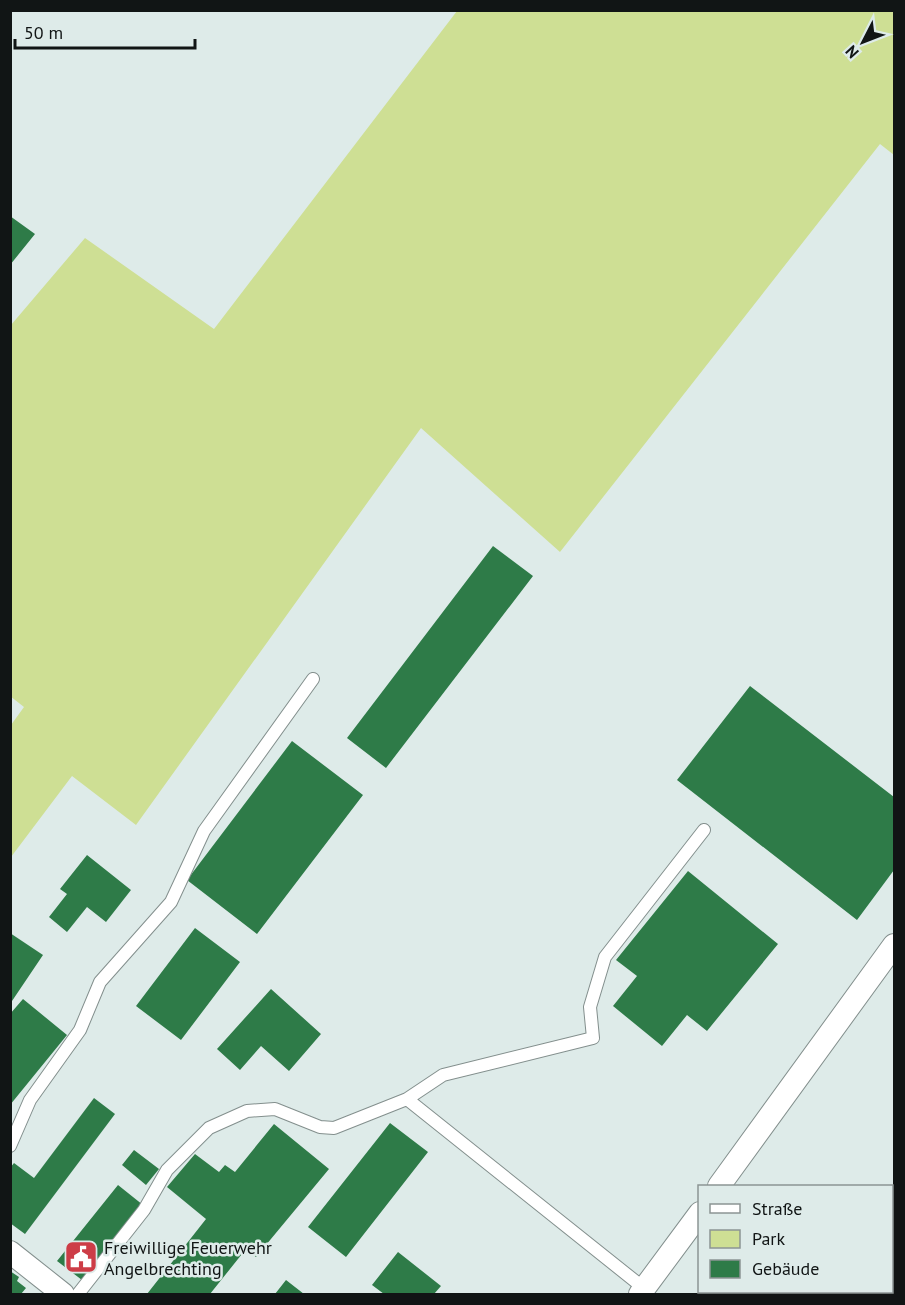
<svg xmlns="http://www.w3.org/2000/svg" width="905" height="1305" viewBox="0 0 905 1305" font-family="'PT Sans',sans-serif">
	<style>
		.green { fill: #cedf94 }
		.building { fill: #2e7b48 }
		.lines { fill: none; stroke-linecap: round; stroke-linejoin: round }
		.lane-casing { stroke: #838f8d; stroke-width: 14 }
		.street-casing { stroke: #838f8d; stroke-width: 24 }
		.lane { stroke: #fff; stroke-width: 12 }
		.street { stroke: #fff; stroke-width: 22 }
		.labels { text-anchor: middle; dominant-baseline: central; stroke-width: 5; stroke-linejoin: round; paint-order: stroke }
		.poi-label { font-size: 18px; fill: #111515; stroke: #deebe9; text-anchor: start }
	</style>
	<rect width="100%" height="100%" fill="#deebe9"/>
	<path class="green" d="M457 11H894V155L880 144 560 552 421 428 136 825 72 776 11 857V725L24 707 10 696 11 325 85 238 214 329Z"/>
	<path class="building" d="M10 216 35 234 10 265Z
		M493 546 533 576 386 768 347 738Z
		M750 686 894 797V870L857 920 677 780Z
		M292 741 363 795 257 934 187 880Z
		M87 855 131 890 106 922 87 907 67 932 49 917 67 894 60 889Z
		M688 871 778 944 707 1031 687 1015 662 1046 613 1006 637 976 616 960Z
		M195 928 240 962 181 1040 136 1006Z
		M10 933 43 955 12 1001 10 1000Z
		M271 989 321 1034 289 1071 261 1046 240 1070 217 1049Z
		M23 999 67 1035 10 1105V1014Z
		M94 1098 115 1114 25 1234 10 1223V1168L14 1163 34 1178Z
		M390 1123 428 1152 346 1257 308 1227Z
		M274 1124 329 1169 256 1257 246 1249 210 1294H147L206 1219 167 1187 195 1154 219 1172 225 1165 235 1172Z
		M134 1150 159 1169 146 1185 122 1165Z
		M118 1185 143 1205 82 1280 57 1261Z
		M398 1252 441 1286 434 1294H384L372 1285Z
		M10 1271 19 1277 17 1281 26 1288 21 1294H10Z
		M286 1280 304 1294H275Z"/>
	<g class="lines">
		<defs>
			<path id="lane" d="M407 1099 443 1075 593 1038 590 1007 605 957 704 830
				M10 1146 30 1100 80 1030 100 982 171 902 204 831 313 679
				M78 1294 144 1210 167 1170 209 1128 247 1111 275 1109 320 1127 334 1128 407 1099 645 1289"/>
			<path id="street" d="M719 1186 894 945
				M10 1252 63 1294
				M640 1294 700 1213"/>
		</defs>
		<use href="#lane" class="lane-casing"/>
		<use href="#street" class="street-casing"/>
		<use href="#lane" class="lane"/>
		<use href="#street" class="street"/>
	</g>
	<defs>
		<symbol id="civic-square" viewBox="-11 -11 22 22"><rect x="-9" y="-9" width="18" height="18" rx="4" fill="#cd3d47" stroke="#deebe9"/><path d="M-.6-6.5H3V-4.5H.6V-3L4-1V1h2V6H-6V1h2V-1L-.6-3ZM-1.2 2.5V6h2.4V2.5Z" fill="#fff"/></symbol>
	</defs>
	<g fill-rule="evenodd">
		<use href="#civic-square" x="62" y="1238" width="38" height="38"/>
	</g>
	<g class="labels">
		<g class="poi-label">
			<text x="104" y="1247">Freiwillige Feuerwehr<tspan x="104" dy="21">Angelbrechting</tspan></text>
		</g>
	</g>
	<rect width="905" height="1305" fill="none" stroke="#111515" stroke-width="24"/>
	<rect x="698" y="1185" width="195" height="108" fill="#deebe9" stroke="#8c9594" stroke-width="1.5"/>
	<rect x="710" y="1204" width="30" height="9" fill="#ffffff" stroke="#8c9594" stroke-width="1.5"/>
	<text x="752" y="1215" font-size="18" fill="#111515">Straße</text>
	<rect x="710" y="1230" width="30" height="18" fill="#cedf94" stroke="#8c9594" stroke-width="1.5"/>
	<text x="752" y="1245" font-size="18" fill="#111515">Park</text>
	<rect x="710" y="1260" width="30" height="18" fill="#2e7b48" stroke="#8c9594" stroke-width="1.5"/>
	<text x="752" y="1275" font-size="18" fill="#111515">Gebäude</text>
	<g transform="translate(863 42) rotate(228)" stroke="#deebe9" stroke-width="4.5" paint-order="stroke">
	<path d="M0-4.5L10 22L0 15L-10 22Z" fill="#111515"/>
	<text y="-9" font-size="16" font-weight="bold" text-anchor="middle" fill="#111515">N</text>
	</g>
	<path d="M15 39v9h180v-9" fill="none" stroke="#111515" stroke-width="3"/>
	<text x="24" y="39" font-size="18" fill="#111515" stroke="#deebe9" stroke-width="4.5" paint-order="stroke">50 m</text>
</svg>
